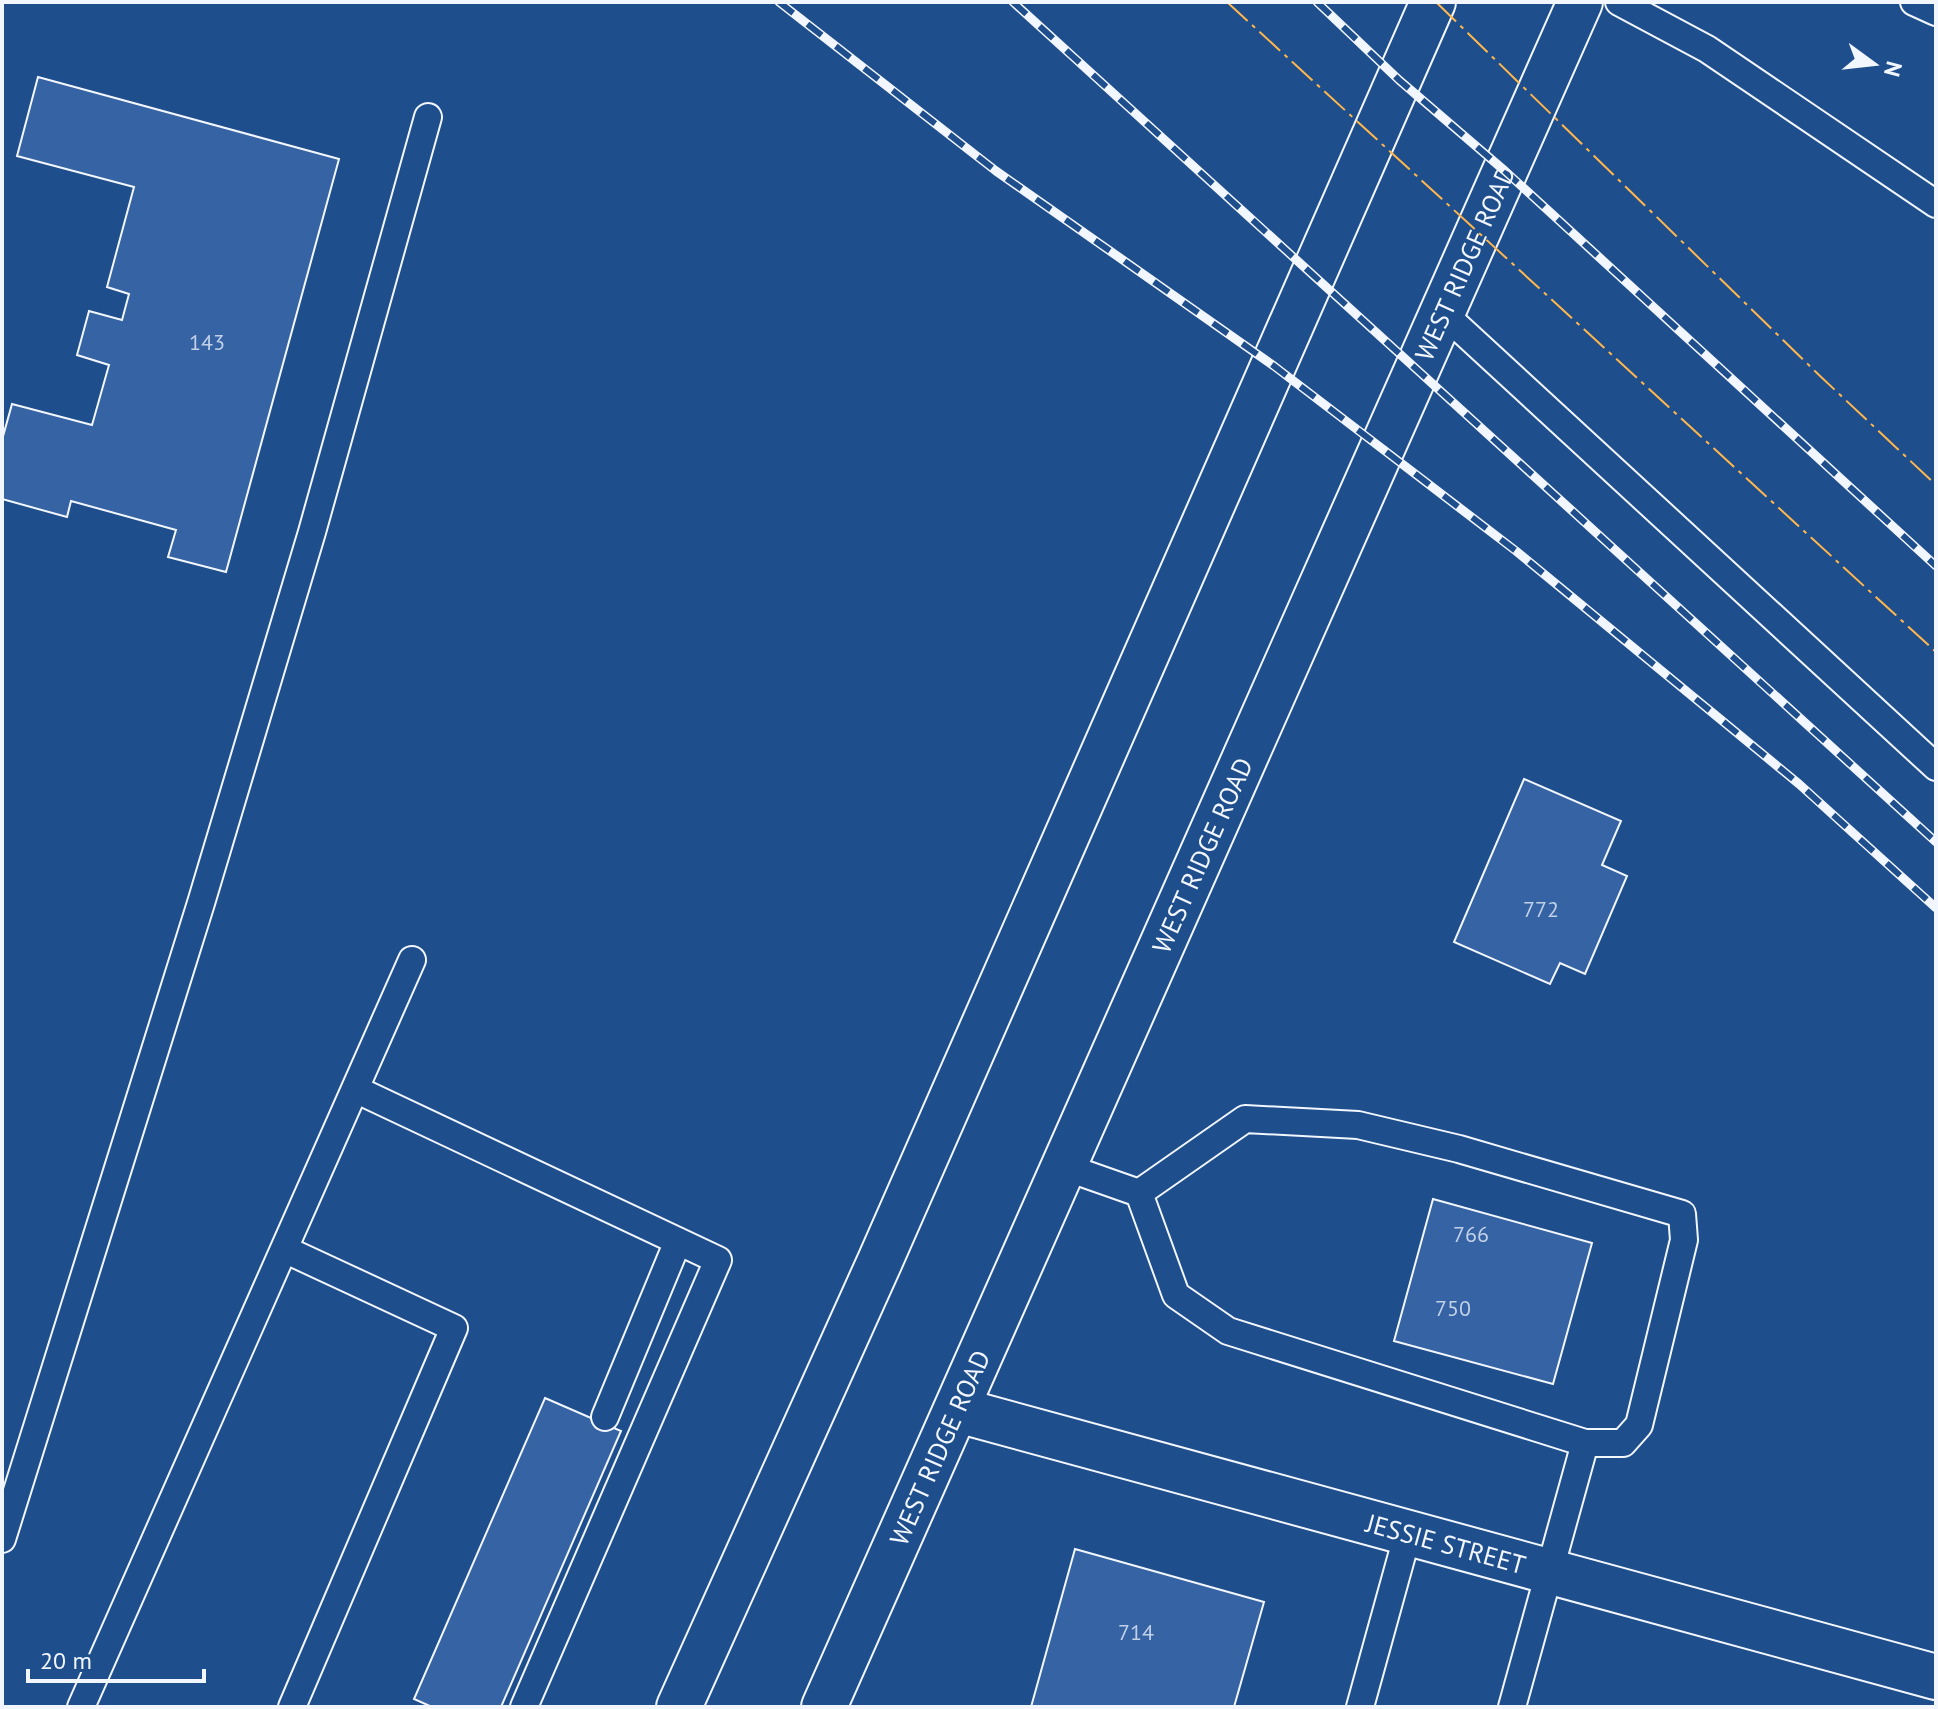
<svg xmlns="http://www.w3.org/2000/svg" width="1938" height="1709" viewBox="0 0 1938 1709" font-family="'PT Sans',sans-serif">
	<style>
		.building { fill: #3563a3; stroke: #f2f6ff; stroke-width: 2 }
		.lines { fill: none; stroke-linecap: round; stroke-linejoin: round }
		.lane-casing { stroke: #f2f6ff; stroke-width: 30 }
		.street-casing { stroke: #f2f6ff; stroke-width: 48 }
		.highway-casing { stroke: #f2f6ff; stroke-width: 48 }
		.lane { stroke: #1f4e8c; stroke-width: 26 }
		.street { stroke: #1f4e8c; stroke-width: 44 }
		.highway { stroke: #1f4e8c; stroke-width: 44 }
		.rail-casing { stroke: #f2f6ff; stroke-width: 9 }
		.rail { stroke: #1f4e8c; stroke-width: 6; stroke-dasharray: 18; stroke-linecap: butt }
		.power { stroke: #ffb74d; stroke-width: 2; stroke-dasharray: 28 6 4 6; stroke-linecap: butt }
		.labels { text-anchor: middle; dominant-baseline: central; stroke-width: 6; stroke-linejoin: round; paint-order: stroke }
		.number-label { font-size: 22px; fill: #c3d1e8 }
		.street-label { font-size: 26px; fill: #f2f6ff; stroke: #1f4e8c }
	</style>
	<rect width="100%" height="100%" fill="#1f4e8c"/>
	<path class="building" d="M38 77 339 159 226 572 168 557 176 530 71 501 67 517 2 499V440L12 404 92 425 109 365 77 355 89 311 122 320 129 294 107 287 134 187 17 156Z
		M1524 779 1621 821 1602 865 1627 876 1585 974 1560 963 1550 984 1454 942Z
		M1433 1199 1592 1243 1553 1384 1394 1341Z
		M545 1398 621 1431 501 1707H432L414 1699Z
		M1075 1549 1264 1602 1234 1707H1031Z"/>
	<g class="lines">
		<defs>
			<path id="lane" d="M1619 2 1707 49 1936 204
				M1914 2 1936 12
				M1443 313 1936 767
				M355 1089 718 1260 524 1707
				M1245 1119 1358 1125 1459 1149 1682 1214 1684 1240 1639 1425 1623 1443H1585L1228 1331 1176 1295 1139 1193Z
				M1065 1167 1139 1193
				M284 1249 454 1328 292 1707
				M605 1417 678 1241
				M2 1539 201 903 312 532 428 117
				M81 1707 412 960
				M1360 1707 1408 1533
				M1512 1707 1585 1443"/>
			<g id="street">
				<path id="s1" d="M958 1410 1936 1677"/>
			</g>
			<g id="highway">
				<path d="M679 1707 880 1261 1433 2"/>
				<path id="s2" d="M824 1707 1580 2"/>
			</g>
		</defs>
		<use href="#lane" class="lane-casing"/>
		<use href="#street" class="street-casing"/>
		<use href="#highway" class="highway-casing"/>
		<use href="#lane" class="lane"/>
		<use href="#street" class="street"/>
		<use href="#highway" class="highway"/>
		<defs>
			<path id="rail" d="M779 2 996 171 1274 366 1516 551 1799 784 1936 908
				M1013 2 1936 842
				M1317 2 1399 80 1505 171 1936 566"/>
		</defs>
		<use href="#rail" class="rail-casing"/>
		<use href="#rail" class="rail"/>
		<path class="power" d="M1227 2 1936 652
			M1436 2 1819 375 1936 485"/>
	</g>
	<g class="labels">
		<g class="number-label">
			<text x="207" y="342">143</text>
			<text x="1541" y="909">772</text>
			<text x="1471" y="1234">766</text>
			<text x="1453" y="1308">750</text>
			<text x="1136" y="1632">714</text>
		</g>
		<g class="street-label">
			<text stroke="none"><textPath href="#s2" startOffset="1580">WEST RIDGE ROAD</textPath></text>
			<text stroke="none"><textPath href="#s2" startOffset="932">WEST RIDGE ROAD</textPath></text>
			<text stroke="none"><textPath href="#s2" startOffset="284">WEST RIDGE ROAD</textPath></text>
			<text stroke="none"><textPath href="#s1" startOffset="506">JESSIE STREET</textPath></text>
		</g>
	</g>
	<rect width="1938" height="1709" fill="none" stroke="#f2f6ff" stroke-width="8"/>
	<g transform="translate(1874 64) rotate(105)" stroke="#1f4e8c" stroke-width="6" paint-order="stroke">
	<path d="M0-6L14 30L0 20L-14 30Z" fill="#f2f6ff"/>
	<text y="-12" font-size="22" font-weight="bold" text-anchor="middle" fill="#f2f6ff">N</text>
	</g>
	<path d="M28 1669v12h176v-12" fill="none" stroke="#f2f6ff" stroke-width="4"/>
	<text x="40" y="1669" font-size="24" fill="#f2f6ff" stroke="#1f4e8c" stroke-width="6" paint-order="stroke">20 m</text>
</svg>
